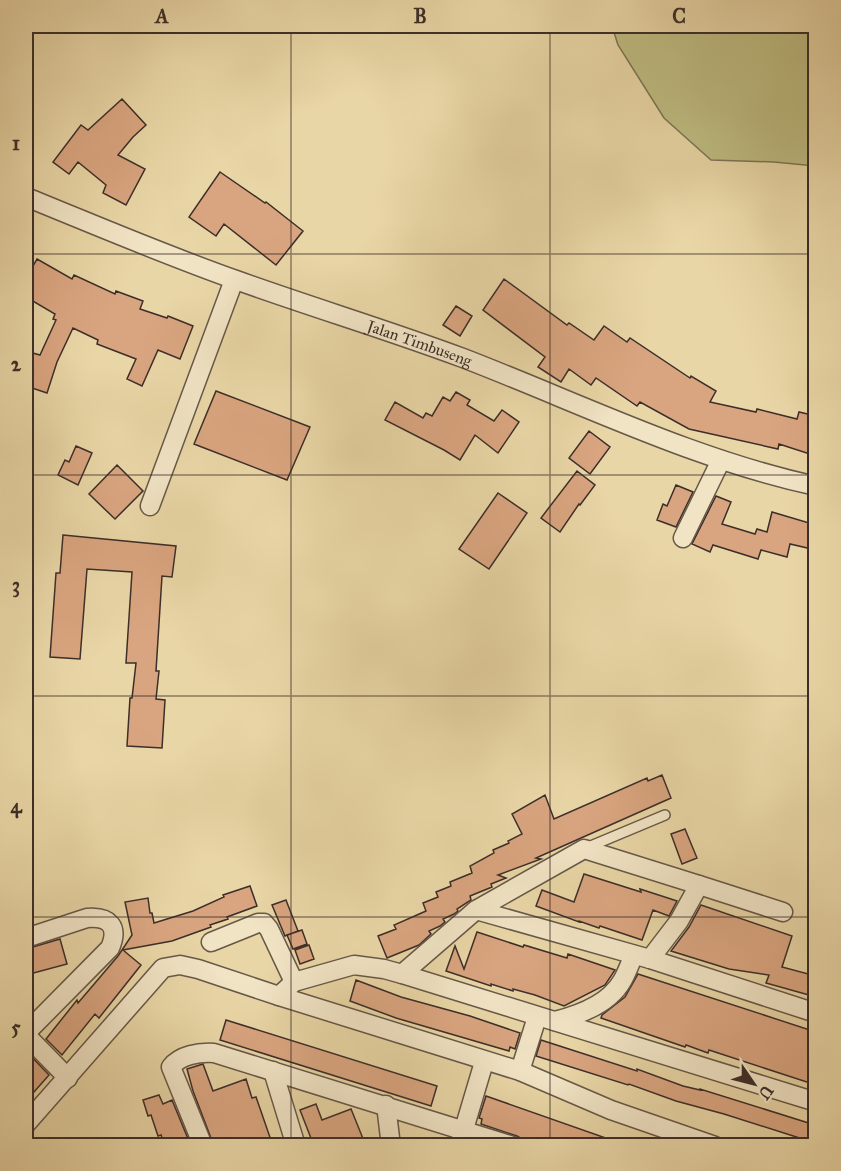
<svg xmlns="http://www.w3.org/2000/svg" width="841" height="1171" viewBox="0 0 841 1171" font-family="'IM FELL Great Primer',serif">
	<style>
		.green { fill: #bebc81; stroke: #7d7555; stroke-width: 1.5 }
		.building { fill: #d9a580; stroke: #3c2e29; stroke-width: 1.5 }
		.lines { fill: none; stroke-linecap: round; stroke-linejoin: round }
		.service-casing { stroke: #675848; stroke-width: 12 }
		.minor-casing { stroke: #675848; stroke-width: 21 }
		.service { stroke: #f1e4c5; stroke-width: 9 }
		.minor { stroke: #f1e4c5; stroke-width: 18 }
		.grid { fill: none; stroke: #3c2e29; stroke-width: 1.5; stroke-opacity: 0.55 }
		.labels { text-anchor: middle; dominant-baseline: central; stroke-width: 5; stroke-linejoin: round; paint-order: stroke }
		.street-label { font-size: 16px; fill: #3c2e29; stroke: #f1e4c5 }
		.neatline { fill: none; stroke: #3c2e29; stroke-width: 2 }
		.grid-label { font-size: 20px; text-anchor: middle; font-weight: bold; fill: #3c2e29 }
	</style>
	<rect width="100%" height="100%" fill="#e9d6a6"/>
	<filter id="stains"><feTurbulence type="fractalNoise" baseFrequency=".00333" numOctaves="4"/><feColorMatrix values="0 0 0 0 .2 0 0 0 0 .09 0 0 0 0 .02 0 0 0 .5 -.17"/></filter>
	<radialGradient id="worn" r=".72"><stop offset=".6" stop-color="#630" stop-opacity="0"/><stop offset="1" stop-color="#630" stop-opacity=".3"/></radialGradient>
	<path class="green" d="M612 26H815V166L774 162 711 160 664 118 618 45Z"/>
	<path class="building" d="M122 99 146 125 133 137 118 155 145 169 126 205 103 193 106 185 78 162 69 174 53 162 81 125 88 130Z
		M220 172 265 203 266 202 303 231 276 265 224 224 216 236 189 217Z
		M37 259 72 279 74 275 115 294 116 291 143 301 140 309 167 318 168 316 193 326 180 359 158 350 142 386 127 379 136 359 97 344 98 340 73 328 57 362 47 393 26 386V351L40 355 56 320 53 319 55 314 26 297V278Z
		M504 279 567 325 569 323 594 340 604 326 627 342 630 338 690 378 691 376 716 391 710 402 756 412 757 409 797 419 799 412 816 416V456L779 444 778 449 689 429 640 402 637 406 596 378 591 385 569 369 561 382 538 367 545 357 483 310Z
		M456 306 472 316 460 336 443 325Z
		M216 391 310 427 287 480 194 444Z
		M456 392 470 400 467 405 494 421 502 410 519 422 498 453 475 435 460 460 444 450 385 420 395 402 423 418 426 413 432 416 443 397 450 401Z
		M589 431 610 447 590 474 569 458Z
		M76 446 92 453 78 485 58 475 65 460 69 462Z
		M117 465 143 491 115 519 89 494Z
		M577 471 595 485 580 505 579 504 560 532 541 518Z
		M676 485 693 492 676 527 657 520 663 504 667 506Z
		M498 493 527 513 489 569 459 549Z
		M716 496 731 502 722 524 755 534 757 529 767 532 772 512 816 525V550L790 544 787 557 761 550 758 559 713 545 710 552 692 544Z
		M63 535 176 546 172 577 162 576 156 671H159L156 699 165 700 162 748 127 746 130 698H132L136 663H126L132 572 87 569 80 659 50 657 56 573H60Z
		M662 775 671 798 536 858 541 859 498 875 506 878 491 884 492 887 470 896 471 900 457 909 458 911 454 914 443 919 445 922 440 926 429 931 431 934 419 945 387 958 378 936 396 929 394 925 426 911 423 903 438 897 436 892 451 886 450 882 472 873 470 866 494 853 493 850 509 843 508 841 522 834 512 814 545 795 554 819 647 778 648 781Z
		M685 829 697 858 682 864 671 834Z
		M584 874 641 892 640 889 677 901 669 916 653 910 642 940 600 926 599 928 579 921V922L536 906 542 890 574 902Z
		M250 886 257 906 227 917 228 919 210 925 211 927 172 941 123 950 141 965 99 1018 95 1014 62 1055 46 1039 77 1000 78 1003 118 956 132 935 125 902 148 898 150 913H152L154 923 193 911 224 897 223 895Z
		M286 900 298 931 285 936 272 905Z
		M701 905 792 936 782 967 816 976V997L766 983 769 975 729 969 671 951 689 927Z
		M302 930 307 944 293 949 287 935Z
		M477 932 523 947 524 945 567 958 568 954 615 970 605 985 564 1006 535 995 513 989V991L491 984V986L446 971 455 946 464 969Z
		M60 939 67 964 26 975V949Z
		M309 945 314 959 300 964 295 950Z
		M638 974 816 1032V1085L709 1050 708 1053 686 1045 685 1047 601 1018 602 1015 625 997Z
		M356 980 401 997 470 1016 520 1033 515 1049 510 1047 509 1051 396 1018 350 1001Z
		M226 1020 437 1086 431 1106 220 1040Z
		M541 1040 637 1071V1069L683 1086 700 1090V1089L815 1125 809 1141 724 1114 676 1101 629 1084 628 1085 536 1056Z
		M26 1051 49 1075 26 1101Z
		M203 1064 213 1091 246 1079 252 1098 256 1097 273 1146H214L193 1091 187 1069Z
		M159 1095 163 1104 172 1100 191 1146H165L161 1135 158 1136 151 1115 148 1116 143 1100Z
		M486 1096 620 1143V1146H559L540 1139 539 1146H524L522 1139 517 1136 481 1124 482 1119 479 1118Z
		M316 1104 322 1120 351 1109 366 1146H314L300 1110Z"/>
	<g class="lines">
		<defs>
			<path id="service" d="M586 848 665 815"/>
			<g id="minor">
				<path id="s1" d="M26 197C95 225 165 255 236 280 311 307 388 330 463 358 580 403 692 459 816 486"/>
				<path d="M150 506 234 280"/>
				<path d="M683 538 721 460"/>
				<path d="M699 885 783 912"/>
				<path d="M476 910 650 959 816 1013"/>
				<path d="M26 938 87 918C110 916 119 927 110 948L26 1033"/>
				<path d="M211 942 258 923H264L269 929 294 982"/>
				<path d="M402 974 813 1101 816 1099"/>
				<path d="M279 996 294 982 354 965 384 969 402 974 476 910 584 849 699 885 679 921 650 959"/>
				<path d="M555 1021C579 1015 609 1004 622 981 627 973 630 963 634 955"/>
				<path d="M26 1035 68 1078"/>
				<path d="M273 1071 296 1146"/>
				<path d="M520 1071 537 1017"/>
				<path d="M386 1105 391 1146"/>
				<path d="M26 1124 163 968 180 965 198 969 279 996 520 1071 611 1110 715 1146"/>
				<path d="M203 1146 171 1067C180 1055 199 1052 214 1053L513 1146"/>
				<path d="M459 1146 484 1062"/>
			</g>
		</defs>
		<use href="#service" class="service-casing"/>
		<use href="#minor" class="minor-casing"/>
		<use href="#service" class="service"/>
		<use href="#minor" class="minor"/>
	</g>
	<path class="grid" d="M291 26V1146M550 26V1146M26 254H816M26 475H816M26 696H816M26 917H816"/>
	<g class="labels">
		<g class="street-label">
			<text stroke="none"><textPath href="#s1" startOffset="420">Jalan Timbuseng</textPath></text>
		</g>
	</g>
	<rect width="841" height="1171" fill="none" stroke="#e9d6a6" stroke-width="66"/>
	<g transform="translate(754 1084) rotate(125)" stroke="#f1e4c5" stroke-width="4.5" paint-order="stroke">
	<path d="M0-4.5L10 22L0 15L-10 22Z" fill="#3c2e29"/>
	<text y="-9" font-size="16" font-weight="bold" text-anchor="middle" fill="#3c2e29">U</text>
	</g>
	<rect x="33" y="33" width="775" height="1105" class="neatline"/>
	<g class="grid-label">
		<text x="162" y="23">A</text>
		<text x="420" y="23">B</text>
		<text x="679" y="23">C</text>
		<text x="16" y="150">1</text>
		<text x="16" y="371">2</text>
		<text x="16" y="592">3</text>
		<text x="16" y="813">4</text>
		<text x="16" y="1034">5</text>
	</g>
	<rect width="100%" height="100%" filter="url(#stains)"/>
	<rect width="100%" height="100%" fill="url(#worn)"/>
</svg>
